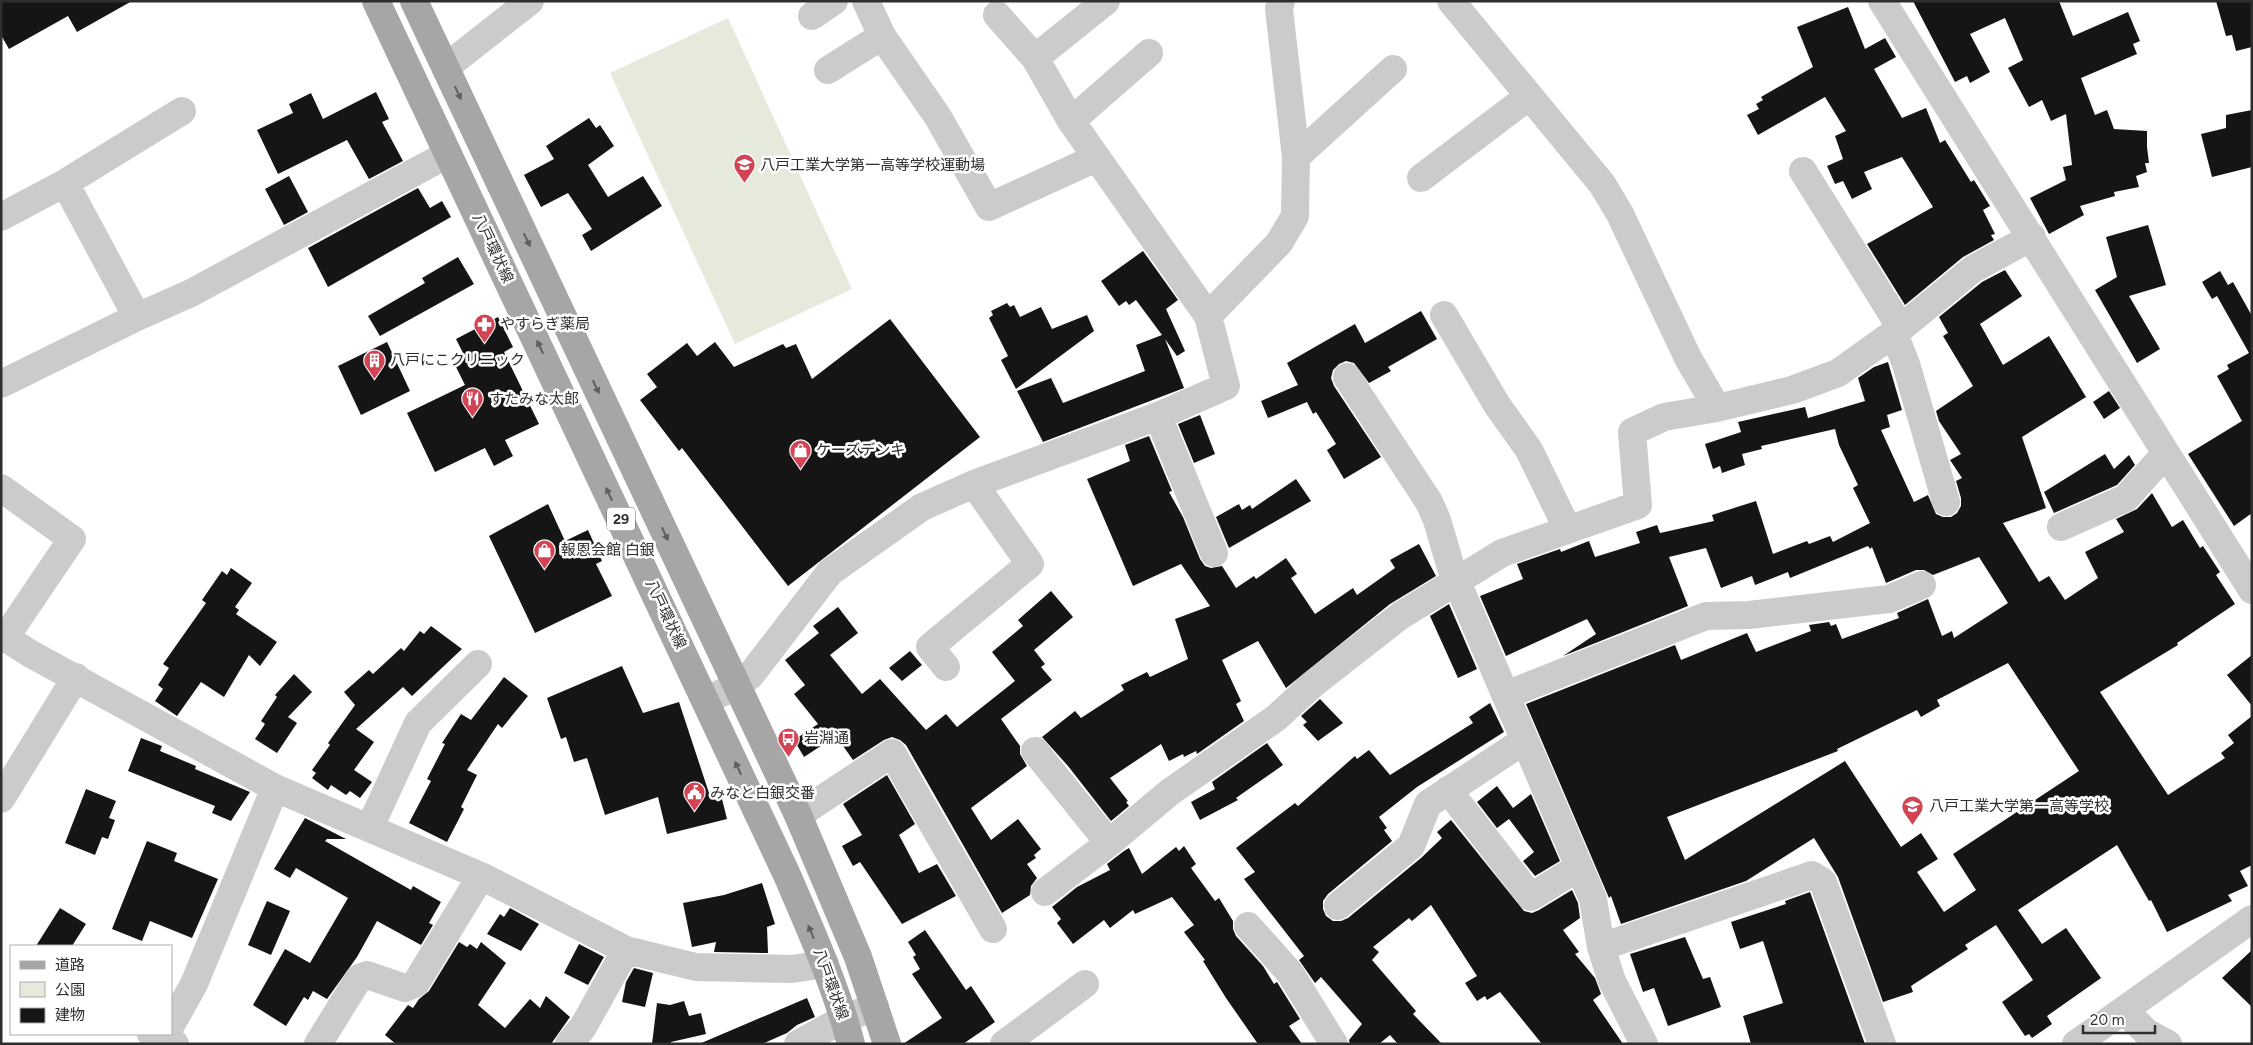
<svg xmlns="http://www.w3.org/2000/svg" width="2253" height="1045" viewBox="0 0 2253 1045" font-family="Figtree,'Noto Sans JP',sans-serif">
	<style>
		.green { fill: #e5eadd }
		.building { fill: #151515; fill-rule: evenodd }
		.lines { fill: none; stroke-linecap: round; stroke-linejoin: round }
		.minor { stroke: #cbcbcb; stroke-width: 28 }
		.major { stroke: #a6a6a6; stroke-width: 28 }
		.oneway { fill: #5e5e5e }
		.labels { text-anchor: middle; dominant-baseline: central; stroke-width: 5; stroke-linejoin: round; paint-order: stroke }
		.shield { fill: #fff; stroke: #6d6d6d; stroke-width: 1 }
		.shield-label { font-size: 14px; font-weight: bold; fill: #2e2e2e }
		.poi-label { font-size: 15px; fill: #2e2e2e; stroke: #fff; text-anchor: start }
		.street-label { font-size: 15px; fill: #2e2e2e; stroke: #fff }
	</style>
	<rect width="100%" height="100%" fill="#fff"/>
	<path class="green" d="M728 18 852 289 735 344 610 73Z"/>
	<path class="building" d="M1 1H132L77 32 68 16 9 49 1 35Z
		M1913 1H2059L2073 36 2128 12 2140 41 2133 44 2137 54 2081 78 2095 115 2107 110 2114 129 2147 131V147L2149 163H2145L2147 172 2136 176 2139 187 2114 192 2115 196 2080 206 2084 215 2049 234 2030 198 2066 180 2063 167 2072 165 2066 114 2051 121 2042 100 2029 107 2008 68 2023 60 2005 18 1970 34 1990 72 1970 83 1967 76 1955 82Z
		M2216 1H2252V47L2236 51 2232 35 2226 36Z
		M1848 7 1865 49 1885 38 1896 57 1874 69 1902 118 1926 108 1940 143 1945 140 1971 182 1974 180 1990 206 1983 210 1995 234 1991 235 1994 240 1963 257 1905 305 1867 244 1933 207 1902 157 1864 172 1872 189 1852 199 1843 181 1835 184 1827 166 1843 159 1835 136 1846 131 1825 97 1758 135 1747 115 1759 109 1756 104 1763 100 1761 97 1813 67 1797 27Z
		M376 92 389 119 382 122 403 161 369 179 347 140 278 174 257 130 293 113 289 104 311 93 323 119Z
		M2252 110V167L2212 177 2201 134 2226 128V115Z
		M589 118 596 128 600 125 614 146 588 165 608 197 643 176 662 206 591 251 582 235 592 229 568 193 541 207 524 175 554 159 546 146Z
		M289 176 308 212 284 225 265 189Z
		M418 188 430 208 442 201 451 217 328 287 308 248Z
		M2148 225 2166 285 2129 296 2160 349 2137 363 2095 290 2117 277 2106 237Z
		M1143 251 1178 300 1166 309 1185 351 1177 356 1165 339 1184 388 1043 442 1017 391 1051 378 1063 403 1145 371 1136 345 1162 335 1136 300 1129 305 1126 301 1119 306 1101 281Z
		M458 257 474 284 380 336 368 316 425 283 422 278Z
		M2005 270 2022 296 1980 324 2003 365 2049 336 2086 397 2022 437 2046 508 2003 523 2039 582 2049 576 2065 600 2098 578 2085 552 2124 532 2116 519 2137 509 2152 493 2172 527 2183 520 2200 548 2203 546 2220 572 2216 575 2235 604 2177 643 2178 645 2100 692 2168 795 2225 758 2221 753 2234 743 2228 735 2252 716V865L2240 871 2248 886 2228 895 2232 901 2167 932 2151 900 2149 901 2117 845 2018 910 2042 944 2066 928 2101 978 2047 1016 2052 1024 2032 1038 2029 1034 2025 1036 2002 1002 2033 980 1996 925 1965 945 1968 949 1911 986 1913 992 1883 1002 1838 877 1814 838 1746 881 1621 924 1611 896 1609 898 1526 704 1675 645 1681 660 1747 633 1756 652 1811 631 1809 625 1829 622 1831 626 1836 624 1842 639 1899 618 1897 613 1928 599 1942 636 1952 631 1954 638 2008 603 1979 557 1933 575 1924 570H1916L1886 583 1872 547 1870 549 1868 546 1790 578 1788 572 1755 585 1752 576 1721 588 1706 548 1669 557 1688 606 1563 656 1596 634 1587 619 1506 656 1480 596 1523 579 1517 564 1560 549 1561 552 1589 541 1595 557 1640 543 1636 532 1657 525 1660 533 1714 521 1712 515 1756 501 1773 554 1807 541 1809 544 1830 536 1833 542 1870 523 1853 488 1858 485 1839 445 1835 429 1761 446 1762 449 1742 454 1745 465 1722 473 1720 466 1713 469 1705 444 1741 432 1738 422 1805 407 1808 418 1865 401 1858 378 1874 367 1888 362 1902 410 1887 415 1890 427 1881 430 1914 502 1928 495 1936 514 1943 517H1951L1957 513 1961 506V498L1956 481 1962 478 1950 460 1961 454 1939 421 1936 411 1973 386 1943 336 1948 333 1939 317 1982 282ZM2008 663 2079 771 1953 854 1976 890 1944 912 1917 872 1938 859 1921 833 1901 847 1845 761 1685 860 1667 817 1838 751 1837 749 1917 710 1921 717 1940 706 1937 700Z
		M2220 271 2228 285 2233 282 2252 316V513L2234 526 2188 454 2242 421 2217 376 2229 369 2227 365 2249 353 2217 296 2212 299 2202 282Z
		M1007 303 1010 307 1014 305 1020 317 1041 307 1052 329 1087 315 1094 331 1016 389 1001 360 1008 356 989 318 993 315 991 311Z
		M1421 311 1437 339 1388 367 1391 371 1369 383 1354 363 1346 361 1339 364 1333 370 1331 378 1334 386 1381 457 1344 479 1327 450 1336 444 1316 412 1313 414 1307 402 1268 418 1261 401 1298 385 1287 363 1355 324 1365 343Z
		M498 317 513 347 504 352 539 424 505 440 513 456 494 466 485 448 435 472 407 413 465 385 454 363 465 357 456 339Z
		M890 319 980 437 788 586 682 448 679 451 640 400 657 387 647 374 687 343 697 356 715 342 734 367 783 344 786 348 796 344 812 379Z
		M387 342 410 391 361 415 338 366Z
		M2109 391 2120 408 2104 419 2093 402Z
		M1200 415 1215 454 1194 463 1178 424Z
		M1149 436 1172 491 1169 492 1183 517 1200 559 1205 566 1211 568 1222 566 1236 588 1254 576 1256 579 1286 558 1297 574 1291 578 1315 614 1353 588 1357 595 1395 568 1390 560 1419 544 1436 576 1390 604 1286 688 1258 641 1222 660 1241 701 1236 704 1244 721 1197 754 1196 751 1184 757 1183 754 1169 761 1161 744 1110 778 1128 801 1126 802 1129 806 1111 821 1068 766 1042 737 1075 711 1081 718 1124 690 1121 685 1147 672 1150 677 1188 659 1175 619 1210 606 1181 564 1133 586 1087 479 1130 461 1125 445Z
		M2105 454 2114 469 2129 455 2135 465 2117 485 2054 513 2044 492Z
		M1296 479 1311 501 1229 548 1216 517 1239 504 1242 510 1250 505 1252 509Z
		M548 504 565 541 588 530 602 561 596 564 612 596 535 633 489 536Z
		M231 568 252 583 235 607 239 610 236 614 277 642 260 666 249 655 224 697 201 682 177 716 155 701 163 689 158 685 169 668 163 664 206 603 202 600 222 571 227 575Z
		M1051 591 1073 617 1034 650 1045 664 1041 667 1052 680 1001 719 1020 746V754L1027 766 971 808 991 840 1018 819 1041 849 1034 855 1036 858 1027 864 1037 878 1031 886 1030 895 1002 913 906 745 900 740 892 737 884 740 853 760 836 736 804 757 794 740 818 724 794 694 805 685 785 660 819 633 813 626 838 607 858 633 830 655 862 694 880 679 926 730 946 714 957 727 1015 681 992 652 1023 626 1018 620Z
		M1449 604 1477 669 1458 678 1430 616Z
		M431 626 462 649 412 696 403 687 356 729 374 742 354 770 372 782 360 798 350 791 346 795 331 785 328 790 312 778 316 773 312 770 330 745 328 743 355 705 344 692 369 670 373 674 401 648 404 651 420 631 424 634Z
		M910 651 922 665 902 681 889 668Z
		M2252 655V706L2227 675Z
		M622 666 643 713 679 702 709 793 720 791 727 819 667 834 658 797 605 815 587 758 574 762 566 737 561 739 547 698Z
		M294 674 312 692 288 717 297 723 277 753 255 739 265 724 261 721 277 697 275 695Z
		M504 677 528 696 502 728 498 724 467 770 477 775 461 807 464 809 447 842 409 823 431 781 427 779 445 744 442 743 461 714 471 720Z
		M1320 699 1343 723 1318 741 1303 725 1307 722 1301 716Z
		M1490 703 1504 732 1417 787 1379 817 1387 828 1384 830 1392 841 1328 894 1323 901V909L1326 916 1333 921H1341L1348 918 1421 858 1442 838 1437 832 1451 820 1524 911 1532 913 1539 910 1572 890 1578 903 1580 918 1563 930 1579 952 1575 954 1595 978 1601 994 1593 1000 1623 1044H1542L1500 992 1487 1000 1485 996 1477 1001 1465 983 1477 976 1431 905 1412 921 1409 918 1373 947 1379 952 1372 960 1416 1011 1413 1014 1442 1044H1398L1390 1035 1379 1044H1350L1349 1040 1362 1024 1321 977 1315 983 1299 960 1304 956 1244 879 1255 872 1236 848 1295 803 1298 806 1355 756 1357 759 1369 750 1390 775 1473 723 1469 717Z
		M141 738 162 746 160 751 196 766 195 769 250 792 231 821 212 813 215 806 128 771Z
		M1267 743 1283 765 1236 798 1238 800 1200 820 1191 802 1215 789 1212 782Z
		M887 775 915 824 899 835 919 873 937 864 956 896 902 924 860 862 853 866 842 846 862 835 843 804Z
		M1497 786 1513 808 1531 794 1560 861 1535 876 1523 861 1534 852 1509 819 1497 828 1477 802Z
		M86 789 116 801 109 818 115 820 108 839 102 837 95 855 65 843Z
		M305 818 346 839H327L325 841 411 890 413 886 441 902 429 923 433 925 421 945 377 921 357 957 327 999 313 991 308 1000 304 997 286 1026 253 1005 285 949 310 963 348 898 296 868 290 878 274 869Z
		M147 841 177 853 174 861 218 879 192 938 150 921 142 941 112 929Z
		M1184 846 1196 864 1191 868 1215 901 1219 898 1233 921V929L1236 936 1263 966 1274 984 1277 982 1300 1019 1289 1026 1302 1044H1258L1226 998 1203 961 1205 960 1184 932 1194 925 1172 897 1135 914 1133 910 1110 928 1104 920 1073 944 1057 923 1061 919 1052 907 1077 887 1110 870 1107 864 1124 851 1129 848 1142 874 1176 847 1179 851Z
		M762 883 775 924 767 927 768 953 714 952 716 942 692 947 683 903 724 895Z
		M1810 892 1865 1044H1751L1743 1016 1783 1003 1763 941 1740 949 1731 922 1786 904 1785 901Z
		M267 901 290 911 271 955 248 945Z
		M60 908 86 924 72 946H36Z
		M510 908 539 924 521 951 487 934 500 914 504 917Z
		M925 930 966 990 971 986 995 1022 963 1044H903L942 1018 912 974 920 969 913 957 916 955 908 942Z
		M1685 937 1703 979 1710 977 1721 1007 1668 1026 1654 988 1643 992 1630 954Z
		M459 942 467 947 470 944 477 949 481 942 506 963 478 1005 505 1028 530 999 540 1008 546 996 570 1017 551 1044H396L385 1035 408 1005 413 1008 419 999 429 991Z
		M579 944 604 957 588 985 564 973Z
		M2252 950V1007L2222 978Z
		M634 968 653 973 645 1007 622 1002 626 982Z
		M807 998 815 1017 797 1025 787 1033 762 1044H699Z
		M684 1001 689 1016 701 1013 706 1034 671 1042V1044H652L657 1003 670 1005Z"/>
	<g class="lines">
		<path class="minor" d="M866 1 882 36 938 117 989 207 1096 158
			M1451 1 1602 184 1620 214 1688 358 1717 408
			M1882 1 2252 590
			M997 15 1035 58 1071 121 1208 316
			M812 16 834 1
			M1035 58 1106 1
			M446 67 530 1
			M828 70 882 36
			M1071 121 1149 53
			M1296 157 1393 69
			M1803 171 1901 328
			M1421 178 1528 97
			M65 183 182 111
			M1 217 65 183 137 317
			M1444 315 1497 405 1529 450 1568 530
			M1894 334 1906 364 1946 502
			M1347 377 1429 502 1437 520 1451 568 1593 899 1601 947 1612 981 1644 1044
			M1 384 137 317 191 293 448 154
			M1158 416 1214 553
			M1 488 72 539 5 638
			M2061 527 2126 498 2166 453
			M1 635 31 654 275 788 481 876 626 950 696 967 792 969 825 964
			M946 667 930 647 1030 564 974 484
			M1506 695 1706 616 1749 615 1889 599 1922 585
			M706 700 737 686 750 676 830 572 922 507 974 484 1158 416 1226 386 1208 316 1279 243 1295 216 1296 157 1279 9 1281 1
			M1035 751 1109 843
			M1448 790 1531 897 1579 867
			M1 799 76 677
			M798 815 892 753 993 929
			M370 827 418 723 478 664
			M1045 892 1109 843 1170 792 1276 718 1313 684 1400 616 1502 553 1638 505 1632 432 1664 417 1717 408 1792 390 1838 373 1901 328 1973 269 2032 237
			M1338 906 1411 846 1428 804 1525 740
			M1248 926 1290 973 1334 1044
			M1601 947 1812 875 1823 882 1882 1044
			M2124 1010 2146 1032 2168 1044
			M171 1025 194 984 275 788
			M151 1034 175 1044
			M318 1044 359 978 367 975 405 988 416 983 481 876
			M569 1044 583 1027 626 950
			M798 1044 845 1018 875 1007
			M1004 1044 1085 984
			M2076 1044 2252 919"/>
		<path class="major" d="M376 1 787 875C811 931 836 986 851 1044
			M414 1 798 815 858 957 887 1044"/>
	</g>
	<defs><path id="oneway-solid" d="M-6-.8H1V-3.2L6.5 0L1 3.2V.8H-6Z" transform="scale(1.25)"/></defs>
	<g class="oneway">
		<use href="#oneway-solid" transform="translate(458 93) rotate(65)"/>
		<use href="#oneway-solid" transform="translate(527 240) rotate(65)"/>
		<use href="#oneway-solid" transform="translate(540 347) rotate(-115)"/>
		<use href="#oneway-solid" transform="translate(596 387) rotate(65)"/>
		<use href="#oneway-solid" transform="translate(609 494) rotate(-115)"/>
		<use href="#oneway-solid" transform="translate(665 534) rotate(65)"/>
		<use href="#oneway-solid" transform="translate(738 768) rotate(-115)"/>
		<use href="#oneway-solid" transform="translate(811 932) rotate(-113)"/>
	</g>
	<defs>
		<symbol id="school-pin" viewBox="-11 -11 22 30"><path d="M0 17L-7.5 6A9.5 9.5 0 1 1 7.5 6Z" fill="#d34353" stroke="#fff"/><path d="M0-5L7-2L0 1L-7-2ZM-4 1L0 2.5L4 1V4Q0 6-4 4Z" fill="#fff"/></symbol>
		<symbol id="pharmacy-pin" viewBox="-11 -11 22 30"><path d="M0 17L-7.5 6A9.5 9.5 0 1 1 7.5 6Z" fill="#d34353" stroke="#fff"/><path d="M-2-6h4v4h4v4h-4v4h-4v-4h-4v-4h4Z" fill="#fff"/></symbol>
		<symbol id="building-pin" viewBox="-11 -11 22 30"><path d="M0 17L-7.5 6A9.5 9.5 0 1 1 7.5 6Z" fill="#d34353" stroke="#fff"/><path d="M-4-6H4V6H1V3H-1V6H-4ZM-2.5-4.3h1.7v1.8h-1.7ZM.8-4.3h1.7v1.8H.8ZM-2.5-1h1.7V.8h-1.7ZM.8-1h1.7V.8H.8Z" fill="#fff"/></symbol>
		<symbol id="restaurant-pin" viewBox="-11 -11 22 30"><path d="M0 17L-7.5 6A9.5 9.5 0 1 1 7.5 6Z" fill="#d34353" stroke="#fff"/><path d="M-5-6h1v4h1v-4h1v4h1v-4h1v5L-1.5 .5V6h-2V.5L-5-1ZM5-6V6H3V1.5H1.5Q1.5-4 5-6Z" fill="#fff"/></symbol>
		<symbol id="shop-pin" viewBox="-11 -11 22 30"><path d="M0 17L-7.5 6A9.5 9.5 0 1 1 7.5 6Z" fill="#d34353" stroke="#fff"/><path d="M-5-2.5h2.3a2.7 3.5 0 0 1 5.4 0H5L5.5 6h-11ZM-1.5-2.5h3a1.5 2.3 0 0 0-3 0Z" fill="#fff"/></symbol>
		<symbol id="bus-pin" viewBox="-11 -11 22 30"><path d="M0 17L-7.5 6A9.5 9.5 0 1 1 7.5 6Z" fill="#d34353" stroke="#fff"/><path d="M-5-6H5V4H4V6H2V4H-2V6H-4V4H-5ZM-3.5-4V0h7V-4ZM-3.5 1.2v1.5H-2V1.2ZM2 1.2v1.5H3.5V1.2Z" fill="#fff"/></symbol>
		<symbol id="civic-pin" viewBox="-11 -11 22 30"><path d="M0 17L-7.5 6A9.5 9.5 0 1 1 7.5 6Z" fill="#d34353" stroke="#fff"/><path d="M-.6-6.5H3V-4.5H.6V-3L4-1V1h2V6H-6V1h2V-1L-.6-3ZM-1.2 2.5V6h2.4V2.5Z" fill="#fff"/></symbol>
	</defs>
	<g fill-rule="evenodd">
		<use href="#school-pin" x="732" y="152" width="25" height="34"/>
		<use href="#pharmacy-pin" x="472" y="312" width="25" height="34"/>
		<use href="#building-pin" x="362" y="348" width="25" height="34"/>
		<use href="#restaurant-pin" x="460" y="386" width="25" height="34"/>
		<use href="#shop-pin" x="788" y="438" width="25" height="34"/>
		<use href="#shop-pin" x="532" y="538" width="25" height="34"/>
		<use href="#bus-pin" x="776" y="726" width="25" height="34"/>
		<use href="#civic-pin" x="682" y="780" width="25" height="34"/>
		<use href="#school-pin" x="1900" y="794" width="25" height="34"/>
	</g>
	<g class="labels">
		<rect class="shield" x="607" y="507.5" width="28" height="23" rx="4"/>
		<g class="shield-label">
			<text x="621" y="519">29</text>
		</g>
		<g class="poi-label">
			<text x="760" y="165">八戸工業大学第一高等学校運動場</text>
			<text x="500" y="324">やすらぎ薬局</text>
			<text x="390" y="360">八戸にこクリニック</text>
			<text x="489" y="399">すたみな太郎</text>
			<text x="816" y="450">ケーズデンキ</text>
			<text x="561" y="550">報恩会館 白銀</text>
			<text x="804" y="738">岩淵通</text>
			<text x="710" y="793">みなと白銀交番</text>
			<text x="1929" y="806">八戸工業大学第一高等学校</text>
		</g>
		<g class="street-label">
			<text transform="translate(493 248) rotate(65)">八戸環状線</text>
			<text transform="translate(666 614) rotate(65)">八戸環状線</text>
			<text transform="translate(831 984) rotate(70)">八戸環状線</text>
		</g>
	</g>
	<rect width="2253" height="1045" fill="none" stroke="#2e2e2e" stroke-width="5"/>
	<rect x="10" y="945" width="162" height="90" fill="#ffffff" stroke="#ababab"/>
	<rect x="20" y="961" width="25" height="8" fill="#a6a6a6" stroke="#ababab"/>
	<text x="55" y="970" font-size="15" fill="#2e2e2e">道路</text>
	<rect x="20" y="982" width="25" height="15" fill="#e5eadd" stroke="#ababab"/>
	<text x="55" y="995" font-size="15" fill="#2e2e2e">公園</text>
	<rect x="20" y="1008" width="25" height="15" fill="#151515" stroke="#ababab"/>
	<text x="55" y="1020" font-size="15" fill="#2e2e2e">建物</text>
	<path d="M2083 1025v8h72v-8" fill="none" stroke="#2e2e2e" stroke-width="2.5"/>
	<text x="2090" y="1025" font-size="15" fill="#2e2e2e" stroke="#ffffff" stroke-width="4" paint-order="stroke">20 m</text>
</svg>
